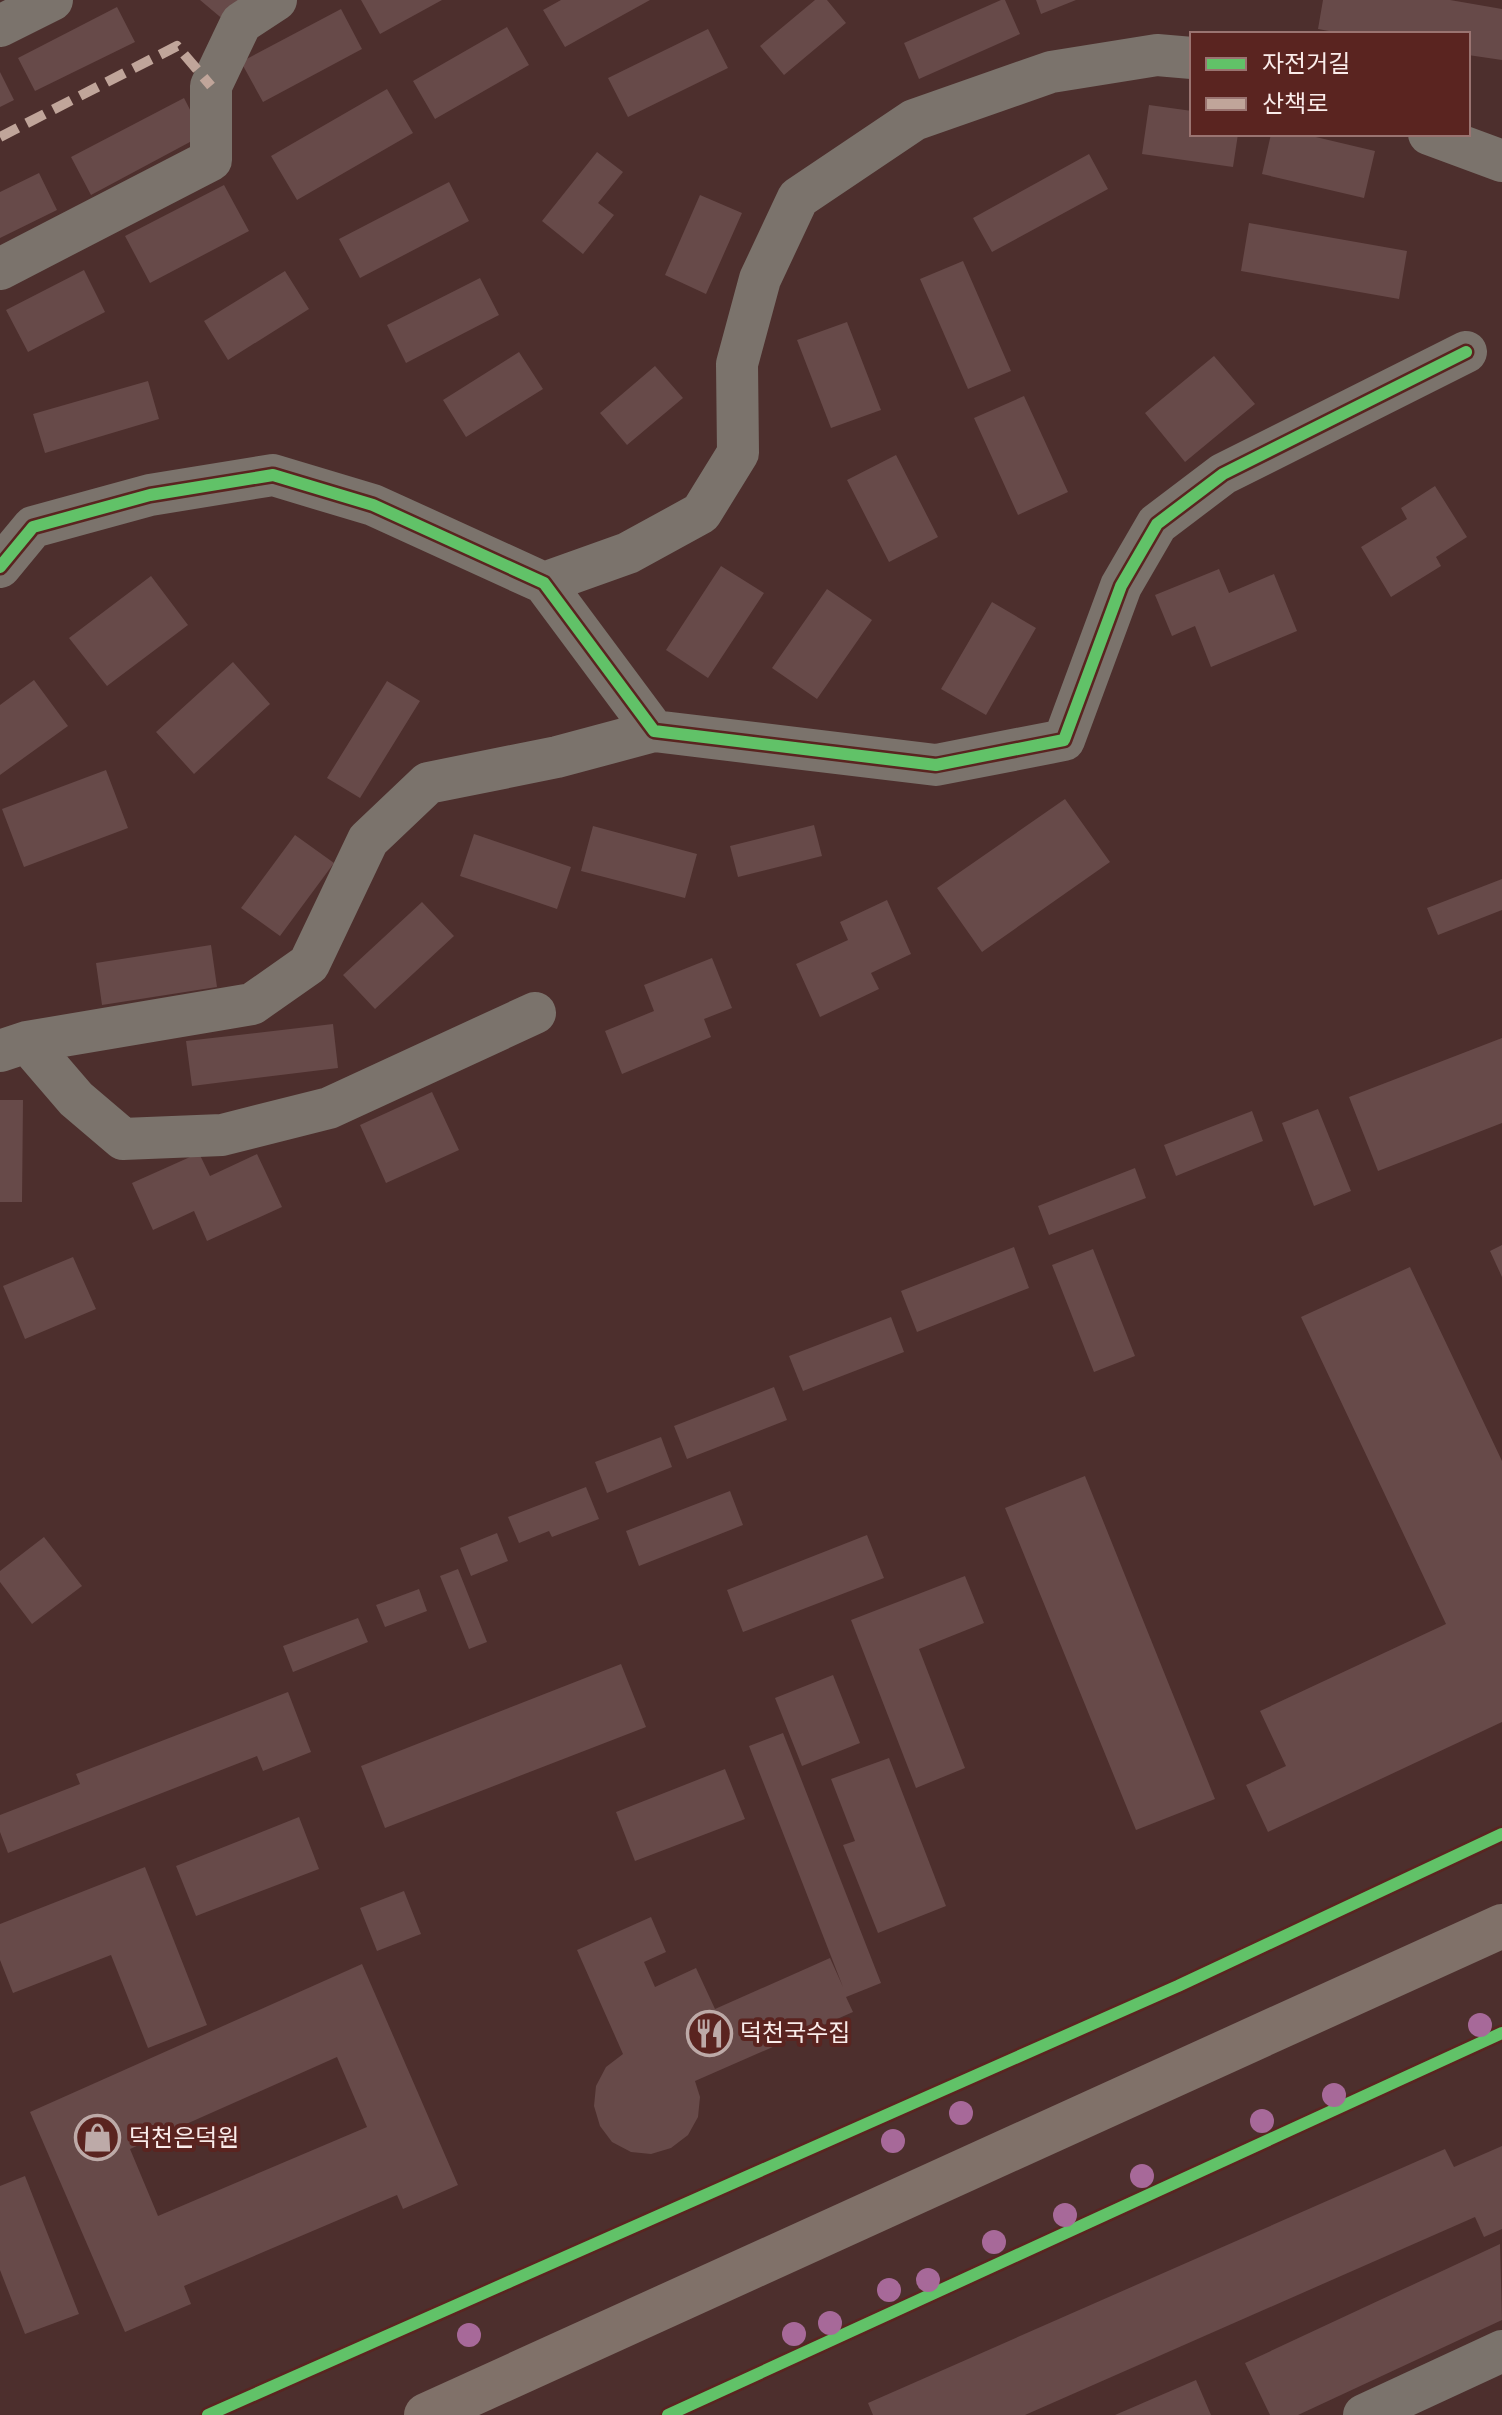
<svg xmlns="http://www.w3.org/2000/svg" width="1502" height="2415" viewBox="0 0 1502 2415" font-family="'Roboto Condensed','Noto Sans KR',sans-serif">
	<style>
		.building { fill: #674a49; fill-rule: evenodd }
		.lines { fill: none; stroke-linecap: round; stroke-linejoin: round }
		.street { stroke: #7b736c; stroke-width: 42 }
		.primary { stroke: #807169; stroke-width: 44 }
		.quiet { stroke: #c0a59a; stroke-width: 10; stroke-dasharray: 20 10; stroke-linecap: butt }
		.cycleway-casing { stroke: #5a2420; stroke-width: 17 }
		.cycleway { stroke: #61c268; stroke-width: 12 }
		.tree { fill: #a76999 }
		.labels { text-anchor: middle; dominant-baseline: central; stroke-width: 8; stroke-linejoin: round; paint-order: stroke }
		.poi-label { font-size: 24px; fill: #faecea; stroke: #5a2420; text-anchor: start }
	</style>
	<rect width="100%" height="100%" fill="#4d2f2d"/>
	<path class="building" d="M200 0H243L225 21Z
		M361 0H442L380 34Z
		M561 0H650L565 47 543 10Z
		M815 0H827L846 23 784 75 760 46Z
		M1001 0H1005L1020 34 919 79 904 43Z
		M1036 0H1076L1041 14Z
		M1323 0H1450L1502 9V60L1468 55V34H1345L1318 29Z
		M117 7 135 42 35 91 18 58Z
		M341 9 362 49 263 102 241 62Z
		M507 27 529 65 435 119 413 81Z
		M708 29 728 68 628 117 608 78Z
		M0 72 14 100 0 107Z
		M387 89 413 133 297 200 271 156Z
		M184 98 203 135 91 195 71 157Z
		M1149 105 1192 111V134H1238L1233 167 1142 154Z
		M1271 134H1303L1375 151 1364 198 1262 174Z
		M597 152 623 172 598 203 614 215 583 254 542 221Z
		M1089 154 1108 189 992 252 973 218Z
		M39 173 57 210 0 238V192Z
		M449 182 469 221 360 278 339 239Z
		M224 185 249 231 150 283 125 236Z
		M700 195 742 213 706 294 665 275Z
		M1249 223 1407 251 1399 299 1241 271Z
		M963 261 1011 371 968 389 920 279Z
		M84 270 105 312 28 352 6 310Z
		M285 271 309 309 228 360 204 321Z
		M480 278 499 315 406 363 387 325Z
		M847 322 881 410 831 428 797 340Z
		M519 352 543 389 466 437 443 400Z
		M1214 356 1255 404 1185 462 1145 413Z
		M655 366 683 398 627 445 600 413Z
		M148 381 159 419 45 453 33 414Z
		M1024 396 1068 492 1018 515 974 418Z
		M896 455 938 537 889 562 847 480Z
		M1435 486 1467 537 1436 557 1441 566 1391 597 1361 547 1407 519 1401 508Z
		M721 566 764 593 708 678 666 650Z
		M1219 569 1229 593 1274 574 1297 631 1211 667 1195 626 1172 636 1155 595Z
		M151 576 188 625 107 686 69 638Z
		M827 589 872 620 817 699 772 668Z
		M992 602 1036 628 986 715 941 689Z
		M233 662 270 704 194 774 156 732Z
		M34 680 68 726 0 775V705Z
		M387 681 420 701 360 798 327 778Z
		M106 770 128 828 24 867 2 809Z
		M1065 799 1110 862 982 952 937 888Z
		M814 825 822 856 738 877 730 846Z
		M593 826 697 854 685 898 581 871Z
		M474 834 571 867 557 909 460 876Z
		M295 835 334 863 280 936 241 908Z
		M1502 879V910L1438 935 1427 908Z
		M887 900 911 954 871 973 879 989 820 1017 796 964 848 940 840 922Z
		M422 902 454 936 375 1009 343 975Z
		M211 945 217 987 102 1005 96 963Z
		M712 958 732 1008 704 1019 711 1037 622 1074 605 1031 654 1011 644 985Z
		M333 1024 338 1068 192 1086 186 1041Z
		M1502 1038V1123L1378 1171 1349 1097Z
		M432 1092 459 1150 386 1183 360 1125Z
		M0 1100H23L22 1202H0Z
		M1318 1109 1351 1191 1314 1206 1282 1123Z
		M1252 1111 1263 1141 1176 1176 1164 1145Z
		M199 1153 210 1176 257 1154 282 1207 207 1241 194 1211 153 1230 132 1183Z
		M1135 1168 1146 1198 1049 1235 1038 1206Z
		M1502 1245V1277L1490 1251Z
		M1014 1247 1029 1288 917 1332 901 1291Z
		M1093 1249 1135 1356 1094 1372 1052 1265Z
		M73 1257 96 1309 25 1339 3 1286Z
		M1410 1267 1502 1461V1722L1268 1832 1246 1785 1286 1766 1260 1711 1446 1624 1301 1317Z
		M891 1317 904 1352 803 1391 789 1356Z
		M774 1387 787 1420 687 1459 674 1426Z
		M661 1437 672 1467 607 1493 595 1462Z
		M1085 1476 1215 1799 1136 1830 1005 1508Z
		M586 1487 599 1519 552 1537 549 1531 519 1543 508 1517Z
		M730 1491 743 1525 639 1566 626 1531Z
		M497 1533 508 1561 471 1576 460 1548Z
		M867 1535 884 1578 743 1632 727 1590Z
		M44 1537 82 1586 32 1624 0 1582V1571Z
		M458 1569 487 1642 469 1649 440 1576Z
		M965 1576 984 1623 919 1649 965 1768 916 1788 851 1620Z
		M419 1589 427 1611 385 1627 376 1605Z
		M358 1618 368 1642 293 1672 283 1646Z
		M621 1664 646 1727 385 1828 361 1766Z
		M833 1675 860 1743 802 1766 775 1698Z
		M288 1692 311 1752 263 1771 257 1756 8 1853 0 1832V1815L80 1784 76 1774Z
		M783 1733 881 1983 846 1997 853 2012 695 2081 700 2097 698 2117 688 2135 671 2148 651 2154 631 2152 612 2142 600 2126 594 2106 596 2086 606 2067 623 2054 577 1950 651 1917 666 1952 644 1962 655 1987 696 1968 715 2009 830 1958 843 1987 749 1746Z
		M889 1758 946 1906 878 1933 843 1845 855 1841 831 1779Z
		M725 1769 745 1819 635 1861 616 1812Z
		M299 1817 319 1869 196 1916 176 1866Z
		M145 1867 207 2025 148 2048 111 1955 13 1993 0 1960V1924Z
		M404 1891 421 1934 377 1951 360 1908Z
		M362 1964 458 2185 403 2209 397 2195 184 2286 191 2304 125 2332 30 2112ZM337 2057 367 2127 158 2216 130 2149Z
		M1502 2146V2229L1484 2237 1475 2217 1025 2415H873L868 2403 1445 2149 1454 2167Z
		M25 2176 79 2314 25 2334 0 2270V2186Z
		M1500 2244 1502 2320 1298 2415H1270L1245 2363Z
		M1196 2380 1211 2415H1115Z"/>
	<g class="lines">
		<path class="street" d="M0 26 52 0
			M1429 134 1502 161
			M0 269 211 160V86L241 23 276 0
			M0 567 33 527 150 495 273 475 373 505 544 583 654 731 936 765 1064 740 1121 586 1157 524 1223 474 1466 352
			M544 583 628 553 701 513 738 453 737 364 760 279 798 198 914 120 1051 72 1157 55 1192 58
			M27 1042 76 1099 123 1139 222 1135 329 1108 535 1013
			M0 1051 27 1042 252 1004 309 964 368 840 428 783 557 757 654 731
			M1364 2415 1502 2351"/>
		<path class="primary" d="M426 2415 1502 1926"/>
		<path class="quiet" d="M0 137 177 46 211 86"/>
		<defs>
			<path id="cycleway" d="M0 567 33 527 150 495 273 475 373 505 544 583 654 731 936 765 1064 740 1121 586 1157 524 1223 474 1466 352
				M208 2415 1178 1986 1502 1834
				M668 2415 1502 2033"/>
		</defs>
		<use href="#cycleway" class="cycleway-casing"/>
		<use href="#cycleway" class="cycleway"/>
	</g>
	<g class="tree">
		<circle cx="1480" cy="2025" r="12"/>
		<circle cx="1334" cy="2095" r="12"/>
		<circle cx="961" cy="2113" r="12"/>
		<circle cx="1262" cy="2121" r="12"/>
		<circle cx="893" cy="2141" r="12"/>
		<circle cx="1142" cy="2176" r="12"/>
		<circle cx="1065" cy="2215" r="12"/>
		<circle cx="994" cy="2242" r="12"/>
		<circle cx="928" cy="2280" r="12"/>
		<circle cx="889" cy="2290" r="12"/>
		<circle cx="830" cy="2323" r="12"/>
		<circle cx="794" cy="2334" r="12"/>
		<circle cx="469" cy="2335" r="12"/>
	</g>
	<defs>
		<symbol id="restaurant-ring" viewBox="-11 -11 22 22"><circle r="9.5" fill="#5a2420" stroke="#bdaaa8" stroke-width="1.5"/><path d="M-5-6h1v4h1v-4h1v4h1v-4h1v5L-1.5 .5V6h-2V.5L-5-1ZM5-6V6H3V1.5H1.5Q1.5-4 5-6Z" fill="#bdaaa8"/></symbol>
		<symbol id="shop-ring" viewBox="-11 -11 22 22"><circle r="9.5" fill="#5a2420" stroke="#bdaaa8" stroke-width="1.5"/><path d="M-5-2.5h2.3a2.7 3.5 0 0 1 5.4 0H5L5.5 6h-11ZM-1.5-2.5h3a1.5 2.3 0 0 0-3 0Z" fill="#bdaaa8"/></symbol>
	</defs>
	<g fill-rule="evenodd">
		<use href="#restaurant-ring" x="684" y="2008" width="51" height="51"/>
		<use href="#shop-ring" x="72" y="2112" width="51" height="51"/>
	</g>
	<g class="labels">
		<g class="poi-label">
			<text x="740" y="2033">덕천국수집</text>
			<text x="129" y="2138">덕천은덕원</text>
		</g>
	</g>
	<rect x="1190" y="32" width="280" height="104" fill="#5a2420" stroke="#9a7471" stroke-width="2"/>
	<rect x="1206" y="58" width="40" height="12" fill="#61c268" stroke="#9a7471" stroke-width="2"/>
	<text x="1262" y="72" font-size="24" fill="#faecea">자전거길</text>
	<rect x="1206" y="98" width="40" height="12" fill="#c0a59a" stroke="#9a7471" stroke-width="2"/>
	<text x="1262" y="112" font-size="24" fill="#faecea">산책로</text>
</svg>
